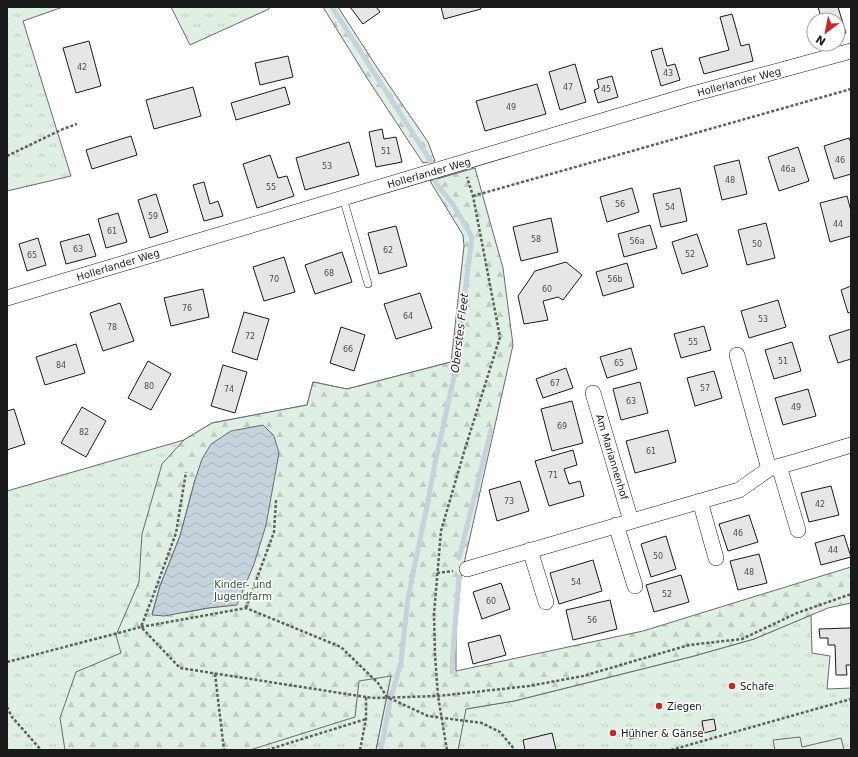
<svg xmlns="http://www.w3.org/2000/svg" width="858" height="757" viewBox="0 0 858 757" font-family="'DejaVu Sans',sans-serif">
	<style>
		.grass { fill: url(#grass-tufts); stroke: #6a6a6a }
		.forest { fill: url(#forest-firs); stroke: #6a6a6a; fill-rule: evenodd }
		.garden { fill: #e0efe3; stroke: #6a6a6a }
		.water { fill: url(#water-waves); stroke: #6a6a6a }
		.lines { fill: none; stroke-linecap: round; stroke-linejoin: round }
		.stream { stroke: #c6d2dc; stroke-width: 5 }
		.building { fill: #e6e6e6; stroke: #1a1a1a }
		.lane-casing { stroke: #1a1a1a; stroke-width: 8 }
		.street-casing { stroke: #1a1a1a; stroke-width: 16 }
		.path { stroke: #5f5f5f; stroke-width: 2.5; stroke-dasharray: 3 2; stroke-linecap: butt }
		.lane { stroke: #fff; stroke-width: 7 }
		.street { stroke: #fff; stroke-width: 15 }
		.poi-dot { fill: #c62828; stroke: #fff; stroke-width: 1.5 }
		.labels { text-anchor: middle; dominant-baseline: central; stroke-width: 3; stroke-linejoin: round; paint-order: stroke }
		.number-label { font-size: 8px; fill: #4d4d4d }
		.street-label { font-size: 10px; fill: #1a1a1a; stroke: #fff }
		.park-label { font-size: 10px; fill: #2b5a34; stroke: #fff }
		.poi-label { font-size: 10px; fill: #1a1a1a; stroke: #fff; text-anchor: start }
		.water-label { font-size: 11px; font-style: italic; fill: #1a1a1a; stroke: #fff }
	</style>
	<defs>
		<pattern id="grass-tufts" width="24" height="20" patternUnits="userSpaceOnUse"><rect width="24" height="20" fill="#e0efe3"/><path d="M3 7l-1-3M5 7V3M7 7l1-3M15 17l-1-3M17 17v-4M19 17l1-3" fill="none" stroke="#c0ccc2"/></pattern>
		<pattern id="forest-firs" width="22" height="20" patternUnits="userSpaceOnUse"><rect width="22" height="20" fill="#e0efe3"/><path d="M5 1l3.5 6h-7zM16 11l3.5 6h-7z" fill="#c0ccc2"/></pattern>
		<pattern id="water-waves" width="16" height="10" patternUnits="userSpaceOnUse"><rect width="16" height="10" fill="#c6d2dc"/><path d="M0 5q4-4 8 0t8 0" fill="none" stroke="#aab4bc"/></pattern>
	</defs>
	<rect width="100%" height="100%" fill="#fff"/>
	<path class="grass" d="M7 7H63L23 21 71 176 7 191Z
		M171 7H269V9L190 45Z
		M451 362 391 676 376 750H7V491L184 440 212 423 307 405 313 382 347 389Z
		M811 615 812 653 830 656 827 689 851 688V750H458L465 709 514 701 694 656 754 639Z"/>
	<path class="forest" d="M323 7H338L380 72 428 142 435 161 423 163 367 78Z
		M475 168 503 268 513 345 461 577 456 631V671L643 631 805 581 851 567V603L828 608 754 639 694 656 514 701 466 709 458 750H376L391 676 359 681 355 717 250 750H65L60 718 76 672 121 653 116 635 139 582 142 534 162 464 184 440 212 423 307 405 313 382 347 389 451 362 464 246 463 235 430 181ZM195 480 237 604 208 608 187 612 152 614 160 586 180 536Z"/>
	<path class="garden" d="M800 737 802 747 841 738 844 750H775L773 740Z"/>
	<path class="water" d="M263 425 274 436 279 453 266 525 254 564 237 605 208 608 164 616 152 615 160 586 180 536 195 480 202 459 211 444 231 431Z"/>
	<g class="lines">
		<path class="stream" d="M332 7 430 160 436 183 454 206 472 237 454 377 435 463 427 506 408 598 401 662 392 694
			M459 558 491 430
			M452 672 453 651 459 577
			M381 750 390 702"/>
	</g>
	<path class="building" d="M350 7H376L380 12 363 24Z
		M441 7H480L481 9 444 19Z
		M818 7H838L846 33 838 36V20H822Z
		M732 14 741 46 749 44 753 61 704 74 699 58 729 50 720 17Z
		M89 41 101 86 76 93 63 48Z
		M662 48 667 66 675 64 680 80 661 86 651 51Z
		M288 56 293 77 260 85 255 63Z
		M575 64 586 102 560 110 549 72Z
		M612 76 618 97 598 103 594 90 599 88 597 80Z
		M537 84 546 114 485 131 476 101Z
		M193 87 201 116 154 129 146 100Z
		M285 87 290 104 236 120 231 103Z
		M382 129 384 139 396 137 402 162 376 167 369 132Z
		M131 136 137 155 92 169 86 150Z
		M849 138 851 143V174L834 179 824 146Z
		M349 142 359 175 305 190 296 158Z
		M798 147 809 181 779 191 768 157Z
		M270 155 278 178 287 176 294 196 257 208 243 164Z
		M739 160 747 194 722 200 714 166Z
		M204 182 210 204 218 201 223 216 204 221 193 185Z
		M632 188 639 212 607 222 600 197Z
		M680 188 687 221 661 227 653 194Z
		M156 194 168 232 150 238 138 200Z
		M847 196 851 211V236L830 242 820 203Z
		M118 213 127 242 106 248 98 219Z
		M551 218 558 252 521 261 513 227Z
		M766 223 775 258 747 265 738 230Z
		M650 225 657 248 624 257 618 234Z
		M396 226 407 266 379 274 368 233Z
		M89 234 96 256 66 264 60 242Z
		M697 234 708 266 682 274 672 242Z
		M38 238 46 265 27 271 19 244Z
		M342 252 352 282 315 294 305 265Z
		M284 257 295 292 264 301 253 267Z
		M566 262 582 275 563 300 558 297 543 301 548 320 524 324 518 296 527 283 535 271Z
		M627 263 634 287 603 296 596 272Z
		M851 286V312L848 313 841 290Z
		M203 289 209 317 171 326 164 298Z
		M420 293 432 328 396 339 384 304Z
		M778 300 786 327 749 338 741 311Z
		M120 303 134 341 103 351 90 313Z
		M244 312 269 319 257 360 232 352Z
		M704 326 711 350 681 358 674 334Z
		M341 327 365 335 354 371 330 363Z
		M851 329V359L838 363 829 336Z
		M792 342 801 371 774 379 765 350Z
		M76 344 85 373 45 385 36 357Z
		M631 348 637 369 607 378 600 357Z
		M148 361 171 374 151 410 128 398Z
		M223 365 247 372 235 413 211 406Z
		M566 368 573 388 543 398 536 379Z
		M714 371 722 398 695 406 687 378Z
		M640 382 648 413 621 420 613 389Z
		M808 389 816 416 783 425 775 398Z
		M572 401 583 443 552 451 541 409Z
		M82 407 106 421 86 457 61 443Z
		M14 409 25 444 7 450V411Z
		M668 430 676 462 635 473 626 441Z
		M573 450 577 465 564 469 569 484 580 481 584 496 549 506 535 461Z
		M520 481 529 511 497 521 489 490Z
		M831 486 839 515 809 522 801 493Z
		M749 515 758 542 728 551 719 524Z
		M844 535 851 557 821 565 815 543Z
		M666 536 676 569 651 577 641 544Z
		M759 554 767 583 738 590 730 561Z
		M593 560 602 591 559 604 550 573Z
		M681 575 689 602 654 612 646 585Z
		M501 583 510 609 482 619 473 592Z
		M610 600 617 629 573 640 566 610Z
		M849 628H851V665H846L847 675H836L835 645H828V638H820L819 629Z
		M500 635 506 655 473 664 468 643Z
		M714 719 716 730 704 733 702 721Z
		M643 730 645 736 630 739 629 733Z
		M552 733 556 750H525L523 740Z"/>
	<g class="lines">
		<defs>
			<path id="lane" d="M343 198 368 284"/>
			<path id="street" d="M7 298 689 95 851 51
				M737 355 769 469
				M593 393 631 521
				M779 466 798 530
				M700 501 716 558
				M616 525 635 586
				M530 550 546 602
				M467 569 739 490 769 469 798 461 851 445"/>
		</defs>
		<use href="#lane" class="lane-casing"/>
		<use href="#street" class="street-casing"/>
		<path class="path" d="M7 156 63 129 77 124
			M473 196 851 89
			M437 573 453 571
			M246 608 274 532 276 500
			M7 662 141 627 153 596 176 533 186 472
			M215 674 224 750
			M366 697 180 668 141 627 246 608 341 647 378 683 387 697 428 716 482 723 500 732 515 750
			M7 707 12 717 41 750
			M267 750 366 719
			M360 750 366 719V697L376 698 438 696 529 686 583 676 689 645 742 639 797 613 851 594
			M447 750 438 696 435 655 434 614 441 531 464 452 500 337 473 196 467 177
			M671 750 851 699"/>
		<use href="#lane" class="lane"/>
		<use href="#street" class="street"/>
	</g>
	<g class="poi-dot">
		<circle cx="732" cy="686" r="4"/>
		<circle cx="659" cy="706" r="4"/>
		<circle cx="613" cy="733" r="4"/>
	</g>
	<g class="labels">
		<g class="number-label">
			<text x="82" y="67">42</text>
			<text x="668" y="73">43</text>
			<text x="568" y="87">47</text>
			<text x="606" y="89">45</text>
			<text x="511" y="107">49</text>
			<text x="386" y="151">51</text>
			<text x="840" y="160">46</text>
			<text x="327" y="166">53</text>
			<text x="788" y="169">46a</text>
			<text x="730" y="180">48</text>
			<text x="271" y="187">55</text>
			<text x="620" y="204">56</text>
			<text x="670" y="207">54</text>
			<text x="153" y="216">59</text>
			<text x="838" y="224">44</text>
			<text x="112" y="231">61</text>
			<text x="536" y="239">58</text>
			<text x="637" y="241">56a</text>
			<text x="757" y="244">50</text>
			<text x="78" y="249">63</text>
			<text x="388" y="250">62</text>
			<text x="690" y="254">52</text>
			<text x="32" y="255">65</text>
			<text x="329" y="273">68</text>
			<text x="274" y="279">70</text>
			<text x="615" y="279">56b</text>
			<text x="547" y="289">60</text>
			<text x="187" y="308">76</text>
			<text x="408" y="316">64</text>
			<text x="763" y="319">53</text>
			<text x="112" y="327">78</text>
			<text x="250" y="336">72</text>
			<text x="693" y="342">55</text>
			<text x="348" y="349">66</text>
			<text x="783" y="361">51</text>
			<text x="619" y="363">65</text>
			<text x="61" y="365">84</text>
			<text x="555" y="383">67</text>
			<text x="149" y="386">80</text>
			<text x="705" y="388">57</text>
			<text x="229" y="389">74</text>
			<text x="631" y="401">63</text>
			<text x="796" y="407">49</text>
			<text x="562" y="426">69</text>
			<text x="84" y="432">82</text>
			<text x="651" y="451">61</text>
			<text x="553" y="475">71</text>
			<text x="509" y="501">73</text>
			<text x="820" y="504">42</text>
			<text x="738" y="533">46</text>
			<text x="833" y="550">44</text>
			<text x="658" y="556">50</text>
			<text x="749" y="572">48</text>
			<text x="576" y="582">54</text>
			<text x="667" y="594">52</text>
			<text x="491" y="601">60</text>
			<text x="592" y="620">56</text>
		</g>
		<g class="street-label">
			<text transform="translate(739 82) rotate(-15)">Hollerlander Weg</text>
			<text transform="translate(429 173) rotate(-16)">Hollerlander Weg</text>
			<text transform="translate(118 265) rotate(-17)">Hollerlander Weg</text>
			<text transform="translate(612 457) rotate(73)">Am Mariannenhof</text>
		</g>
		<g class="park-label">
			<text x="243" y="584">Kinder- und<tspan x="243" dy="12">Jugendfarm</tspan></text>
		</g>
		<g class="poi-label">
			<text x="740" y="686">Schafe</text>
			<text x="667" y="706">Ziegen</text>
			<text x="621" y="733">Hühner &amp; Gänse</text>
		</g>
		<g class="water-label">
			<text transform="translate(460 333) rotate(-83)">Oberstes Fleet</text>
		</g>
	</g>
	<rect width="858" height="757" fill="none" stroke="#1a1a1a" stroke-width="16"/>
	<g transform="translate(826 32) rotate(212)"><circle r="19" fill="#ffffff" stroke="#a3a3a3"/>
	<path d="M0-3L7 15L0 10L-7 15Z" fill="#c62828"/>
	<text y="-6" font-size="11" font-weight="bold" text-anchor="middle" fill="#1a1a1a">N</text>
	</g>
</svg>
